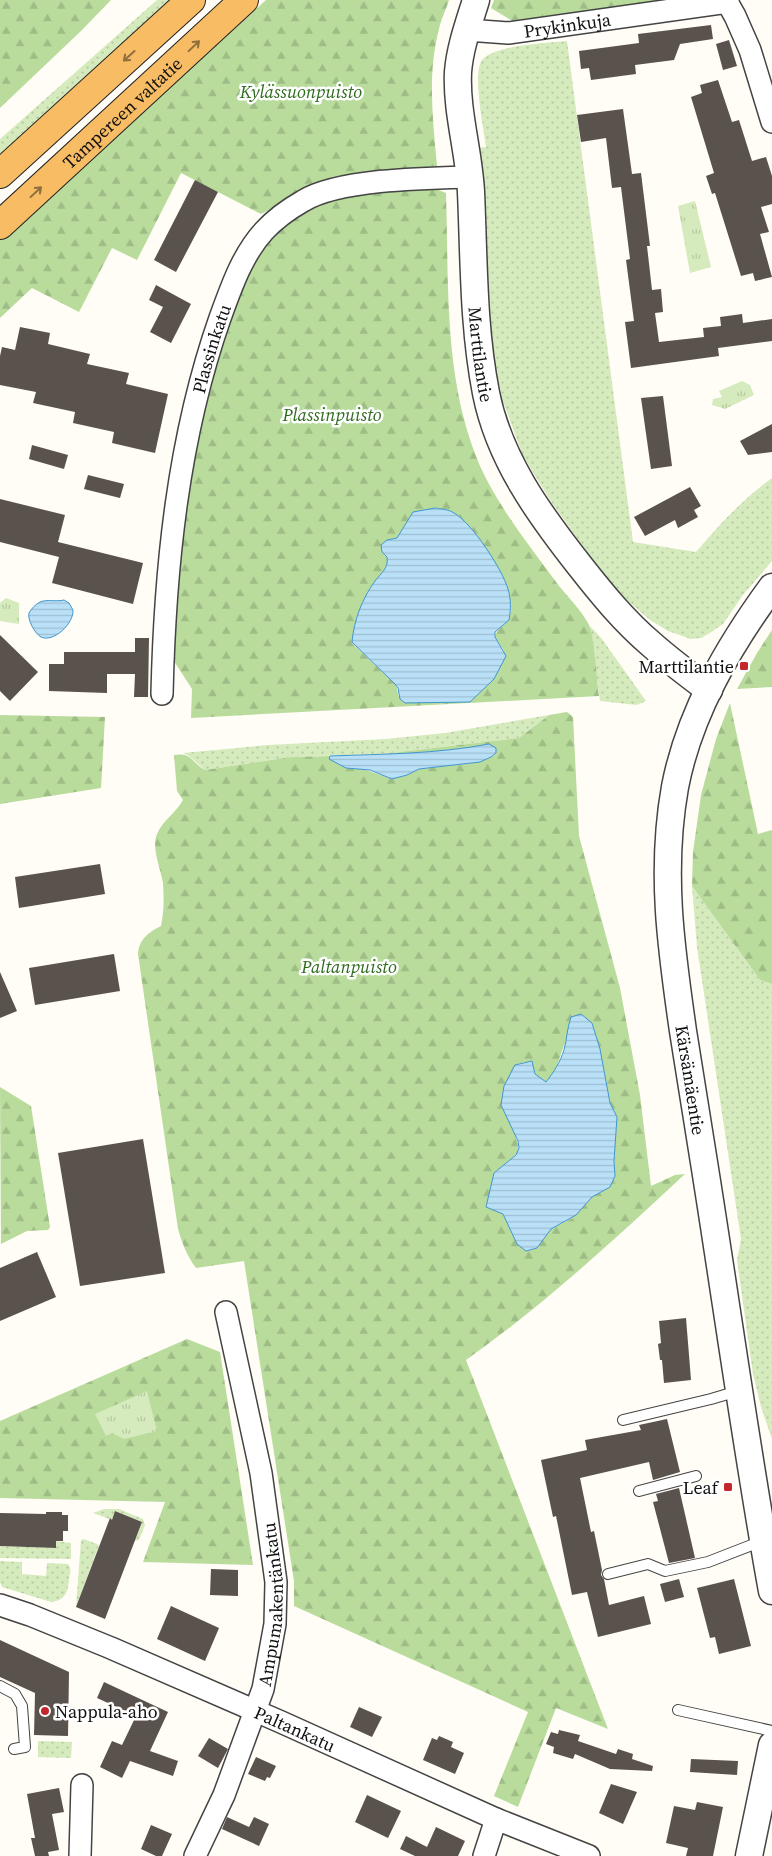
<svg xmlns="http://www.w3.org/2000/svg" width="772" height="1856" viewBox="0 0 772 1856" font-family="'Source Serif 4',serif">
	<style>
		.grass { fill: url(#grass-dots) }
		.forest { fill: url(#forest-firs); fill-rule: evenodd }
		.park { fill: url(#park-tufts) }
		.water { fill: url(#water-rules); stroke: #3f96cf }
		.building { fill: #5a524d }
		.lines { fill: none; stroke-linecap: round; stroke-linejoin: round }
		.service-casing { stroke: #444; stroke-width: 12 }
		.minor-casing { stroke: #444; stroke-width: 24 }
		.tertiary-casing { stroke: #444; stroke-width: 29 }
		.trunk-casing { stroke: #222; stroke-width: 30 }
		.service { stroke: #fff; stroke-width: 10 }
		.minor { stroke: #fff; stroke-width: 21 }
		.tertiary { stroke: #fff; stroke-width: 26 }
		.trunk { stroke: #f7bc64; stroke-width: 28 }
		.oneway { stroke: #906f3f }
		.poi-dot { fill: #c4262e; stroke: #fff; stroke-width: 2 }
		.labels { text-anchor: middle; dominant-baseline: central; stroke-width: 5; stroke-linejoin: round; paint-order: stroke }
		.street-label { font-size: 18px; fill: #111; stroke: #fff }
		.park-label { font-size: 18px; font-style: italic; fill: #2f6b1f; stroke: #fff }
		.poi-label { font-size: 18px; fill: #111; stroke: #fff; text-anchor: end }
	</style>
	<defs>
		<pattern id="grass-dots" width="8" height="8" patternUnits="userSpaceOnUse" patternTransform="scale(1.25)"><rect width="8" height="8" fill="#d5ebbd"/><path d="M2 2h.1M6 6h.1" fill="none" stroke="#b6c8a1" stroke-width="1.8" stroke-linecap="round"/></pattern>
		<pattern id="forest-firs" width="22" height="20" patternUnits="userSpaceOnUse" patternTransform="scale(1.25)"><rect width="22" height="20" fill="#b9dc9c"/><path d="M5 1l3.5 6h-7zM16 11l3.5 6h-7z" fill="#9ebc85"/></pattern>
		<pattern id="park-tufts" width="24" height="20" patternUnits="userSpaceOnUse" patternTransform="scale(1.25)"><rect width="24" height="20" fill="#d5ebbd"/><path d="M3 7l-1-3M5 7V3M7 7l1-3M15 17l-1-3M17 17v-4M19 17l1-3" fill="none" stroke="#b6c8a1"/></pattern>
		<pattern id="water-rules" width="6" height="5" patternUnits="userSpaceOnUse" patternTransform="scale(1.25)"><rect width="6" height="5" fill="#b9e0f7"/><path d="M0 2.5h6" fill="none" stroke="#9ebfd3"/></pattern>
	</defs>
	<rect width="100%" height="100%" fill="#fffdf5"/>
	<path class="grass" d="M157 0H174L0 159V139Z
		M567 41 633 542 696 552C719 525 743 499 772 478V561L743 595 723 624 710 633 701 638 691 639 668 631 650 620 628 601 607 580 552 503 523 456 504 404 496 373 491 341 485 212 478 148 486 147C484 130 472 73 482 60 494 45 548 43 567 41Z
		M590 626 602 639 646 701 637 705 600 701Z
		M549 715 519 738 382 754 291 757 205 770 189 756 183 753 268 745 386 739 445 733Z
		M692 886 760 980 772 984V1439L761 1407 753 1374 737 1260 741 1239 697 947Z
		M104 1509H119L143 1519 145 1525 139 1540 135 1541 142 1522 116 1511 112 1520 93 1513Z
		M84 1539 99 1545 76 1607 81 1540Z
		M56 1541 71 1543V1559L0 1558V1546L56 1548Z
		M0 1561 22 1562V1574L46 1576 47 1563 68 1564C72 1569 70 1573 69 1579 68 1592 65 1601 51 1602L2 1587 0 1582Z
		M38 1741 72 1742 71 1758 38 1757Z"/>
	<path class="forest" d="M0 0H111L81 31 0 108Z
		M266 0H449C446 10 441 19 439 29 427 74 433 121 437 166L333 177 261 214 181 173 137 260 112 248 79 312 32 288 0 318V239Z
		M494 0H685L514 22 491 8Z
		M431 187 446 193C449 284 443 380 480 466 500 510 531 547 559 586 569 598 582 611 589 625 594 634 597 682 599 696L191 718 192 689 172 658 186 494 215 356 246 271 280 225 336 195ZM435 508C441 509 447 509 453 513 475 525 513 583 511 609 509 628 497 625 495 637L504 651 399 697 396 685 352 643C356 623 359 604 371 587 377 578 390 569 387 557L384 555 392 539 397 538 406 526Z
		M772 630V687L737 689 757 653Z
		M730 703 758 834 772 830V984L760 980 692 886 693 852 701 795 716 739Z
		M567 712 573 717 579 836 620 988 640 1095 651 1186 675 1175 685 1174C615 1239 544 1305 466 1360L608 1729 556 1708 518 1807 494 1796 528 1712 294 1606V1581L244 1261 196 1268C187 1256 182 1243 178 1229L138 954C139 939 149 932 161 926 164 912 164 898 163 883 161 869 151 848 157 834 163 820 176 813 183 800L177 791 174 755C192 752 191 762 205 770L291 757 330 756 329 757 392 779 407 775 419 769 472 763 491 757 496 754 489 744C454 751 418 754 382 754L519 738 549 715ZM592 1023 600 1049 610 1103 617 1117 614 1161 615 1176 610 1187 592 1197 572 1218 551 1229 537 1248 526 1251 517 1244 503 1214 494 1173C501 1167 510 1161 516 1154 524 1146 506 1115 501 1105L515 1065 525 1062 535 1074 546 1083 556 1068 566 1040Z
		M0 715 105 717 101 788 0 804Z
		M0 1087 31 1106 50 1227 48 1230 27 1231 1 1244Z
		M187 1339 220 1352 253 1565 143 1562 165 1502 0 1498V1421Z"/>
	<path class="park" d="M695 201 711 267 690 273 678 206Z
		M742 381 750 385 754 395 725 409 712 405 713 399 722 397 719 391Z
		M6 598 19 603V624L0 621V603Z
		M147 1391 157 1431 124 1439 112 1433 106 1436 95 1414Z"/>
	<path class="water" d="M435 508C441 509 448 509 454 513 472 523 502 569 508 589 511 599 511 609 509 620L495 632V637L506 656 494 679 470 702 405 703 400 699 398 688 395 684 352 642C354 620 362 599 375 581 381 573 389 568 387 557L382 552 381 545 387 540 397 538 413 512Z
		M64 600 69 603 73 610C74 623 54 643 41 637 35 634 27 619 29 613 31 609 36 604 40 602 47 599 56 602 64 600Z
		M489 744 496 748V753L491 757 480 762 419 769 407 775 392 779 370 770 346 768 329 759 330 756C384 754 436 754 489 744Z
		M581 1014 592 1023 600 1049 610 1103 617 1117 614 1161 615 1176 610 1187 592 1197 576 1215 551 1229 537 1248 526 1251 517 1244 503 1214 486 1207 494 1173 516 1155 519 1148 518 1141 501 1105 504 1086 515 1065 532 1061 535 1074 546 1082C554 1072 560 1062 564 1050 567 1039 567 1028 571 1017Z"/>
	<path class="building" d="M711 25 713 39 680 44 674 60 635 65 636 74 591 80 589 68 581 69 579 51 639 43 638 34Z
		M729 40 737 66 723 70 716 44Z
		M718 80 732 122 739 120 752 161 766 157 772 176V204L761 207 769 232 760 234 772 277 755 281 753 273 741 276 715 193 712 194 706 176 714 173 691 97 702 93 700 85Z
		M623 109 632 174 641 173 650 246H647L652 290 661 289 663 312 655 313 659 342 704 337 703 328 721 326 720 317 742 314 743 323 772 319V341L718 348 719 356 631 368 625 322 634 321 626 260 630 259 621 187 612 188 606 138 581 142 577 115Z
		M195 180 218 192 176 272 154 260Z
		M156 285 191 304 171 343 150 332 163 307 149 300Z
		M20 327 50 333 48 344 90 354 87 364 129 373 126 384 168 394 155 453 112 443 114 432 73 423 75 412 33 403 36 392 0 385V356L2 347 15 350Z
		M663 396 672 466 651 469 641 398Z
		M772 424V452L748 455 740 441Z
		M32 445 68 455 64 469 29 459Z
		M88 475 124 484 120 498 84 489Z
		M690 487 701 506 694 510 698 517 678 528 675 520 645 536 634 517Z
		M0 499 65 515 58 542 143 563 133 604 52 583 59 557 0 542Z
		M0 635 38 672 10 701 0 691Z
		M135 638H149L148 697H134L135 674H107V693L49 691V664H64V652H135Z
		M100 864 105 894 19 908 15 877Z
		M114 954 120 991 35 1005 29 968Z
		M0 972 17 1011 0 1018Z
		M143 1139 165 1273 80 1286 58 1153Z
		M37 1252 56 1297 0 1321V1268Z
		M686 1318 691 1380 664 1383 662 1360H660L658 1344 661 1343 659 1321Z
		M667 1419 680 1472 653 1480 649 1462 580 1478 591 1532 594 1531 602 1570 601 1575 604 1579 609 1605 644 1596 651 1624 598 1637 587 1592 572 1595 556 1516 553 1517 541 1460 587 1450 585 1440 641 1430 639 1425Z
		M679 1488 695 1558 669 1563 653 1502 658 1501 656 1494Z
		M115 1511 142 1522 105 1619 76 1607 110 1518 112 1520Z
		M46 1512H62V1515H68V1531H63V1541H56V1548L0 1546V1513L46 1514Z
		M211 1569 238 1570V1596L210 1595Z
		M679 1579 684 1597 665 1602 660 1584Z
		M734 1579 751 1646 719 1654 715 1637 710 1638 697 1588Z
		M171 1606 219 1628 205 1661 157 1639Z
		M0 1640 69 1672 68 1736 34 1735 35 1693 0 1677Z
		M104 1682 168 1712 150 1751 178 1761 173 1776 130 1761 122 1778 100 1767 112 1741 122 1745 135 1718 131 1716 132 1714 97 1698Z
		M359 1707 382 1717 372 1737 350 1727Z
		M559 1730 580 1735 578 1741 616 1754 618 1749 633 1754 632 1759 653 1766 652 1771 610 1769 575 1754 573 1759 553 1753 554 1747 546 1744 551 1732 558 1734Z
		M439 1736 453 1742 451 1747 464 1753 455 1774 423 1760 432 1738 437 1740Z
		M209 1738 228 1749 218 1768 198 1756Z
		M256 1757 276 1766 270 1778 267 1777 265 1781 248 1774Z
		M691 1759 738 1761 737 1775 690 1772Z
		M611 1784 637 1792 623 1824 599 1813Z
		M59 1788 64 1812 52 1814 59 1850 48 1852 49 1856H35L31 1838H35L27 1794Z
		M367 1795 401 1811 388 1838 355 1822Z
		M697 1802 723 1807 713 1856H686L688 1848 666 1843 674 1806 695 1810Z
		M227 1817 249 1827 254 1817 269 1824 259 1846 222 1829Z
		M151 1825 172 1834 162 1856H156L141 1849Z
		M436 1827 465 1841 458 1856H415L400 1849 406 1836 427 1847Z"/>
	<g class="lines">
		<defs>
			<path id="service" d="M623 1420 711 1399 738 1391
				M639 1491 696 1476
				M608 1574 648 1564 665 1571 708 1562 762 1541
				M0 1686 15 1694 22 1706 25 1747 14 1749
				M678 1710 772 1731"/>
			<g id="minor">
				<path d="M726 0 735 16 750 50 772 122"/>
				<path id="s1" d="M467 30 508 33 728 2"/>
				<path id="s2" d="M162 694C165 567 178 438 220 318 231 288 242 255 264 231 275 219 289 209 303 201 339 179 427 178 470 177"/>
				<path id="s3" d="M0 1605 30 1615 111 1648 281 1722 496 1819 589 1856"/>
				<path d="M80 1856 82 1785"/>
				<path id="s4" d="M195 1856 224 1795 263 1689 275 1624 276 1582 261 1473 226 1312"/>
				<path d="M484 1856 496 1819"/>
			</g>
			<g id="tertiary">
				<path id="s5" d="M476 0C469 23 460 47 458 72 456 111 469 152 471 192 474 259 473 327 486 393 499 459 539 514 580 566 602 594 624 621 651 644 669 660 689 675 709 690"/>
				<path id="s6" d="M772 587C728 647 689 714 675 787 660 871 671 948 683 1031 691 1079 698 1127 706 1175 728 1314 747 1453 772 1591"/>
				<path d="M749 1856 772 1745"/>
			</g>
			<g id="trunk">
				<path d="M0 174 191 0"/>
				<path id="s7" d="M0 225 244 0"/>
			</g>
		</defs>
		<use href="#service" class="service-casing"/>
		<use href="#minor" class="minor-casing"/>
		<use href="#tertiary" class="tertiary-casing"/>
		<use href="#trunk" class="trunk-casing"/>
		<use href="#service" class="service"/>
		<use href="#minor" class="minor"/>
		<use href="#tertiary" class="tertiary"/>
		<use href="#trunk" class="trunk"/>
	</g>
	<defs><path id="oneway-shaft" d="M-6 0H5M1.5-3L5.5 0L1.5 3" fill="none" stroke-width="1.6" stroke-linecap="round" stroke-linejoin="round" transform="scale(1.25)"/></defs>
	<g class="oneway">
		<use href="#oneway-shaft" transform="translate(194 46) rotate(-43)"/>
		<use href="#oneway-shaft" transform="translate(129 56) rotate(138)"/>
		<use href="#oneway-shaft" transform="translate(36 192) rotate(-43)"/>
	</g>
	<g class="poi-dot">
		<rect x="739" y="661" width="10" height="10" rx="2.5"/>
		<rect x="723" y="1482" width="10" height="10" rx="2.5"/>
		<circle cx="45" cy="1711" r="5"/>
	</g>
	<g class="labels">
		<g class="street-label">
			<text stroke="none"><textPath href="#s1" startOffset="101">Prykinkuja</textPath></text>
			<text stroke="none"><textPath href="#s7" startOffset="166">Tampereen valtatie</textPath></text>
			<text stroke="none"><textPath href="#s2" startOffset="350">Plassinkatu</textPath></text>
			<text stroke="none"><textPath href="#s5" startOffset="358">Marttilantie</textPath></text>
			<text stroke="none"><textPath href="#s6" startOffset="519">Kärsämäentie</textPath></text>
			<text stroke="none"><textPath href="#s4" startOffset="266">Ampumakentänkatu</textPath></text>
			<text stroke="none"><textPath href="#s3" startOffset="320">Paltankatu</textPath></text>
		</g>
		<g class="park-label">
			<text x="301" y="91">Kylässuonpuisto</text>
			<text x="332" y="414">Plassinpuisto</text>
			<text x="349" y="966">Paltanpuisto</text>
		</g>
		<g class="poi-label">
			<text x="734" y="666">Marttilantie</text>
			<text x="718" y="1487">Leaf</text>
			<text x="55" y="1711" text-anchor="start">Nappula-aho</text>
		</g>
	</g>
</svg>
